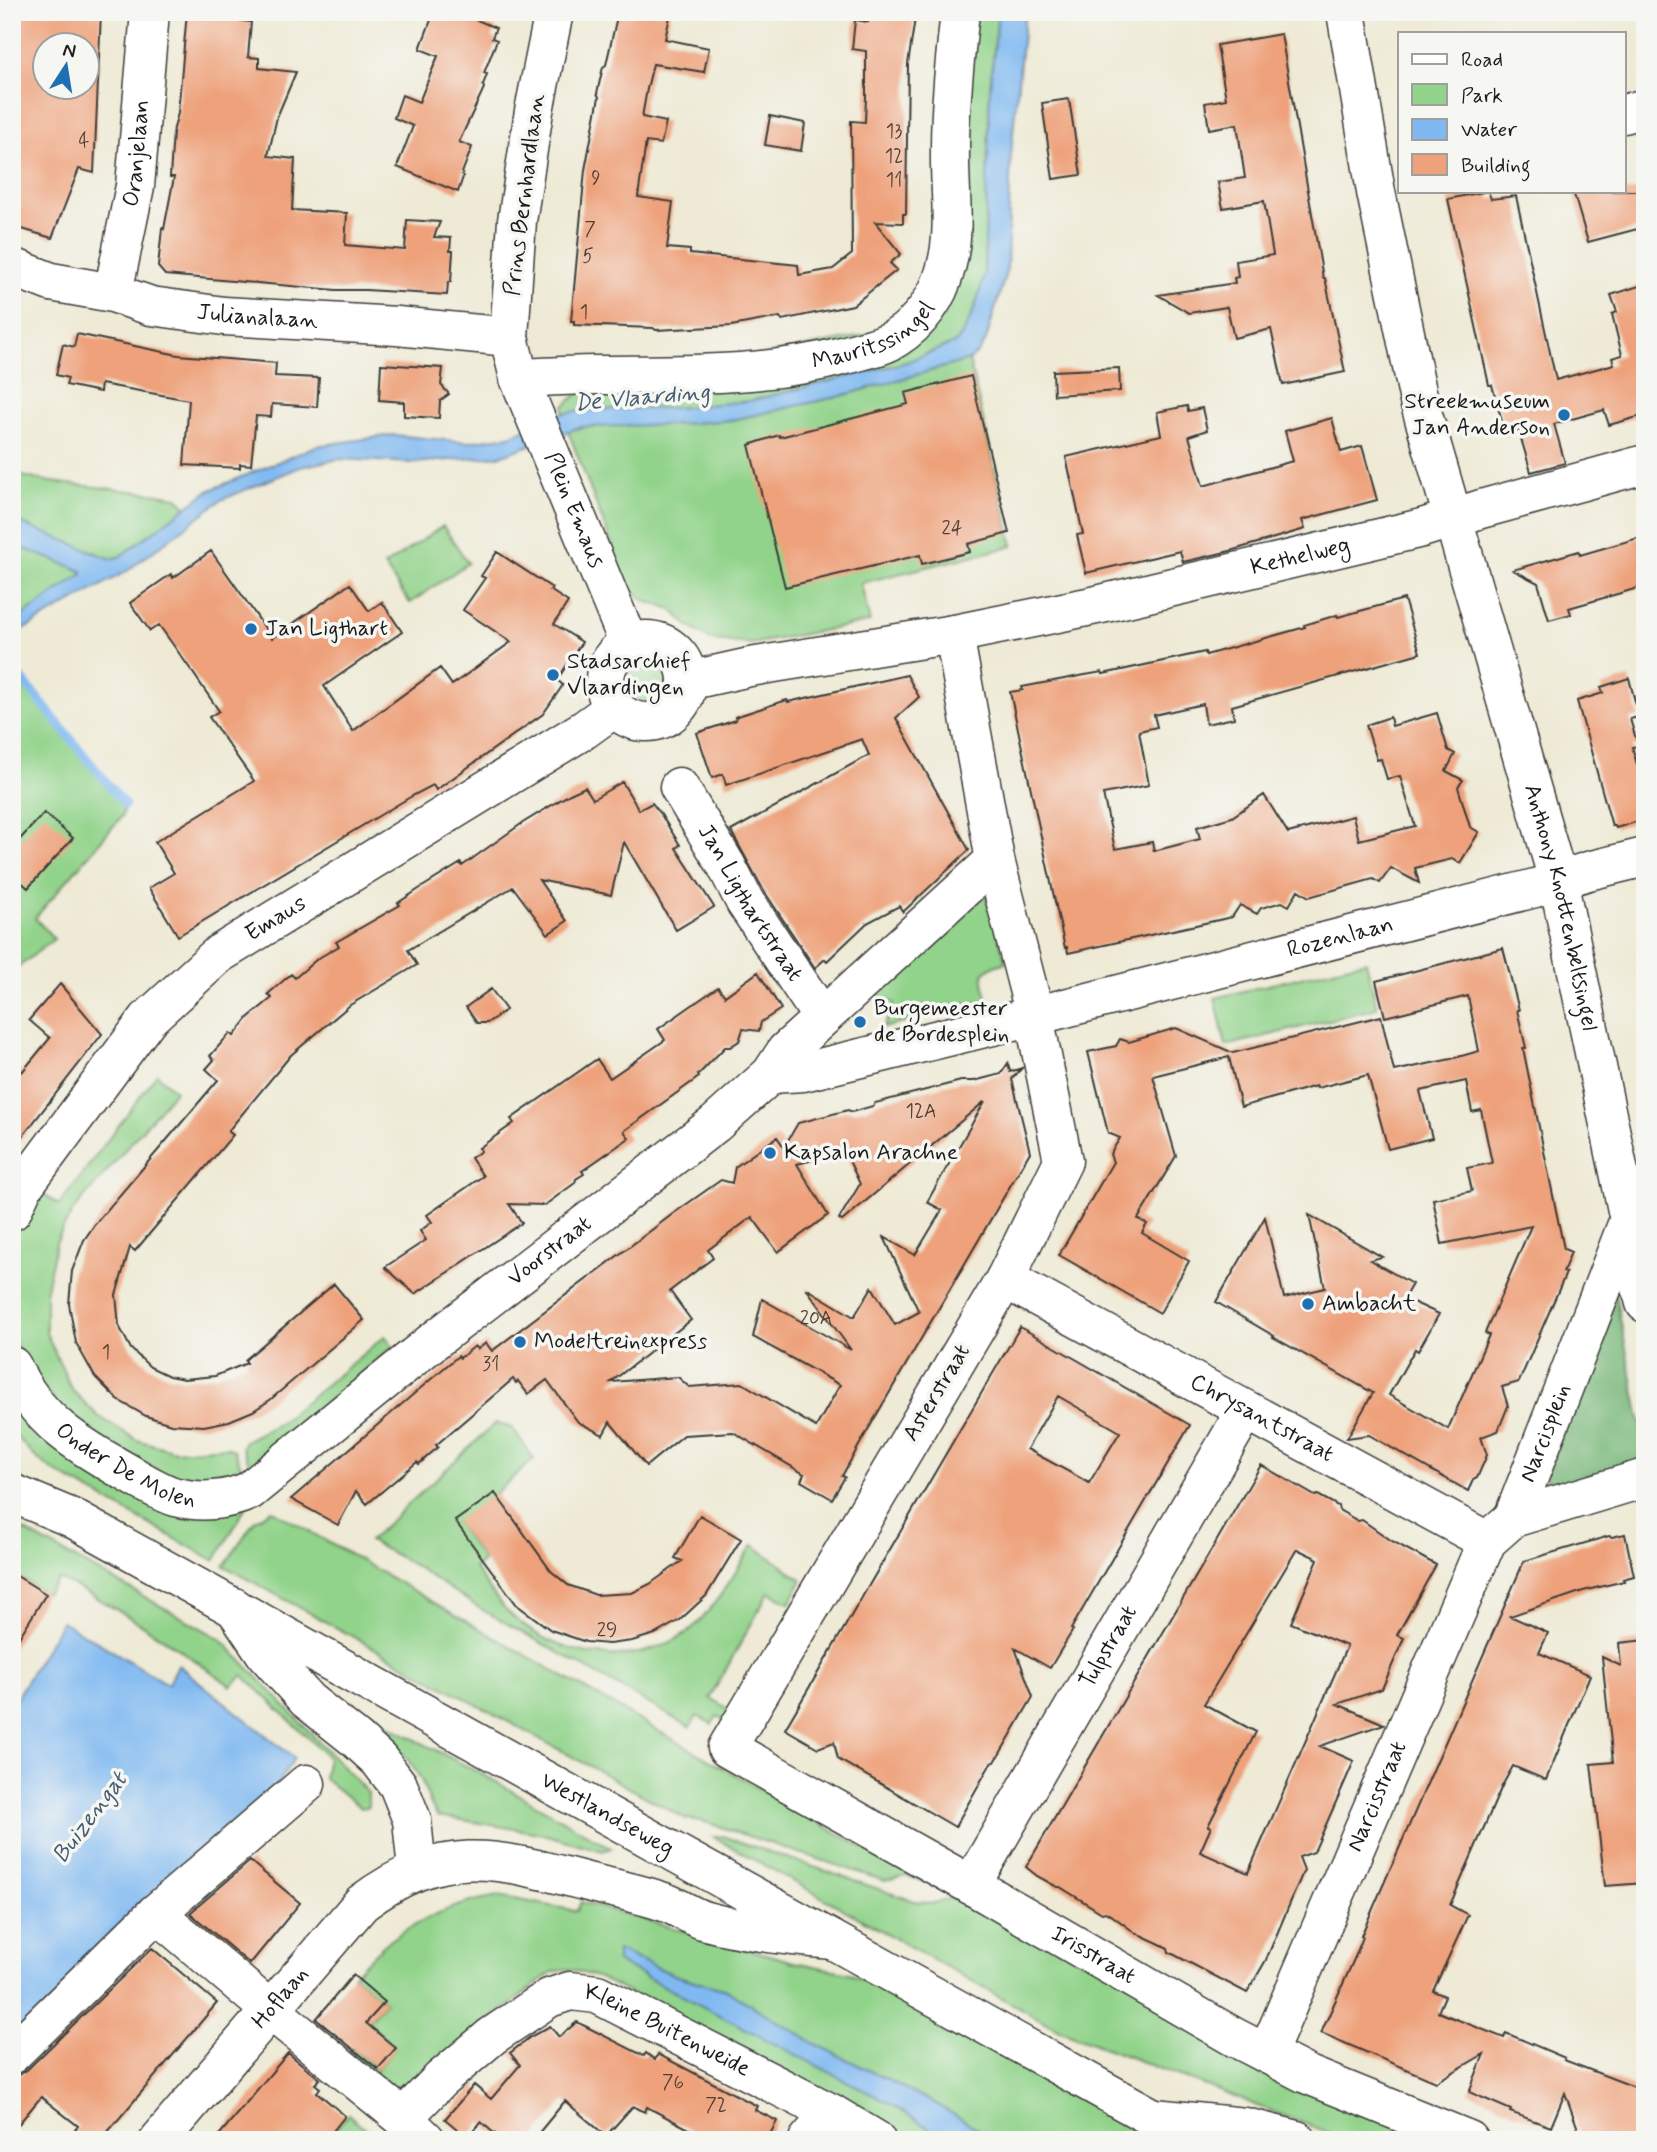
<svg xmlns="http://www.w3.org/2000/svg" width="1657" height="2152" viewBox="0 0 1657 2152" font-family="Mynerve,sans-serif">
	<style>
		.green { fill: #91d38a; stroke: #567853; stroke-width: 2 }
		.forest { fill: #74b576; stroke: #486849; stroke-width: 2 }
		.water { fill: #80b9f1; stroke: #4e6a86; stroke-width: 2 }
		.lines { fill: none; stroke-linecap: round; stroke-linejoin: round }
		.stream { stroke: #80b9f1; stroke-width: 9 }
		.building { fill: #eea17a; fill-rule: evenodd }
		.minor-casing { stroke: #3c3b38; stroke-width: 41 }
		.major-casing { stroke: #3c3b38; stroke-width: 41 }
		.minor { stroke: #fff; stroke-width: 38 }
		.major { stroke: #fff; stroke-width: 38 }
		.poi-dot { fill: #1f6fb2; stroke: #f6f6f2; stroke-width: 2.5 }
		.labels { text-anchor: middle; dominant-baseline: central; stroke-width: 7; stroke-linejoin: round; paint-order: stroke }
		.number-label { font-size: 19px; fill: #503d34 }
		.street-label { font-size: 23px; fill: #1c1c1c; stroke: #f6f6f2 }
		.poi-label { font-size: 23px; fill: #1c1c1c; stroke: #f6f6f2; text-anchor: start }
		.water-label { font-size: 24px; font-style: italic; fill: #445b71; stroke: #f6f6f2 }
	</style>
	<rect width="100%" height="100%" fill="#f6f6f2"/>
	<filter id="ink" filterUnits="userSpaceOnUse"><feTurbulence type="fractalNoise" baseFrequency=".0143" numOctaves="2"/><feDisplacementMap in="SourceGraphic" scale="14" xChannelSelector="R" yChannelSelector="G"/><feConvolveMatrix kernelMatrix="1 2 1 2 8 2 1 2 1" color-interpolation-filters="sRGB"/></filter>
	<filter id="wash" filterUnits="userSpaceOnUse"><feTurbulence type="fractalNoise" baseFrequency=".00686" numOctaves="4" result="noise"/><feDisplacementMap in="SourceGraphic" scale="28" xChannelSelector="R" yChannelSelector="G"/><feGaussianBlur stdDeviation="1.57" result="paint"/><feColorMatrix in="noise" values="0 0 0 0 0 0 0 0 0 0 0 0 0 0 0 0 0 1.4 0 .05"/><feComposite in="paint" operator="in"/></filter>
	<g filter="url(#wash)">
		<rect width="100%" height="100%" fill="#eeead5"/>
		<path class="green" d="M967 12H998L990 88 984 276C979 297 970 324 957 342L904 363 750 401 676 408 585 410 563 413 564 406 581 391 924 324Z
			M969 360 1013 546 861 583 870 622 751 644 711 640 689 626 669 608 645 601 628 587 568 431 589 426 732 420 841 396Z
			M12 474 51 482 159 494 176 497 187 507 119 557 111 559 12 520Z
			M443 526 468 563 410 603 384 566Z
			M12 544 82 571 83 574 12 623Z
			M624 681a22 22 0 1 1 44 0a22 22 0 1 1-44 0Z
			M12 667 125 805 122 816 35 918 54 939 12 972Z
			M977 894 986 895 1006 962C978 970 980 974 988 1000L883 1028 894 1003 867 991Z
			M1366 961 1377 1008 1226 1046 1215 998Z
			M157 1074 175 1091 73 1211 62 1230 56 1243 46 1289V1333L72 1390 98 1416 137 1440 175 1451 227 1447 234 1450 247 1480 188 1488 70 1421 22 1359 12 1336V1243L26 1210 39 1191 59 1205Z
			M385 1336 393 1346 271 1450 255 1475 242 1448 245 1441 281 1422Z
			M12 1393 57 1441 248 1503 215 1561 54 1471 34 1456 12 1432Z
			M496 1423 512 1428 534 1459 495 1494 456 1522 484 1561 474 1568C486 1584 497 1601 511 1615 560 1661 645 1672 697 1624 716 1606 738 1568 753 1545L802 1580 790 1603 769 1592 710 1698 730 1710 724 1720 717 1716 712 1724 697 1716 690 1727 479 1608 407 1561 369 1541Z
			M272 1510 893 1865 899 1856 945 1888 906 1876 885 1881 702 1821 686 1819 224 1566 255 1520Z
			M12 1524 221 1639 368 1793V1807L361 1808 324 1778 328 1757 243 1675 231 1686C178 1647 119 1607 59 1579L46 1594 12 1573Z
			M374 1718 491 1779 611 1848 603 1851 539 1833 438 1816C428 1805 427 1789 419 1776 406 1755 389 1738 374 1718Z
			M722 1836 917 1902 935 1903 964 1894 1446 2140H1348L1061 2031 714 1837Z
			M499 1896 577 1911 581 1902 794 1962 849 1973 932 2013 1152 2140H901L846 2104 600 1978 570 1969 552 1972 403 2087H392L344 2057 352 2048 377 2070 395 2048 368 2022 385 2002 353 1975C366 1962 379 1948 393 1938 425 1916 461 1902 499 1896Z
			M348 2114 379 2140H326Z"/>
		<path class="forest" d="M1615 1293 1643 1434V1450L1637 1465 1552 1490 1543 1485Z"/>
		<path class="water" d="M998 12H1025L1011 153 1007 269 986 340 979 352 969 360 841 396 732 420 668 425 580 427 500 456 413 463 339 459 300 467 221 500 127 571 12 636V623L83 574 82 571 12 544V520L111 559 119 557 208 491 316 446 393 435 467 442 510 436 563 413 585 410 676 408 750 401 904 363 957 342C970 324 979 297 984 276L990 88Z
			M62 1621 168 1684 178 1665 294 1758 274 1790 12 2043V1705Z
			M617 1950 677 1976 726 1990 812 2042 934 2103 997 2140H948L889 2103 617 1962Z"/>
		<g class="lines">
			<path class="stream" d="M12 667 125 805"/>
		</g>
		<g id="blocks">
			<path class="building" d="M12 12H101L94 173 79 169 52 238 12 226ZM46 46H88V88H46Z
				M187 12H234V20L251 22 248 57 259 58V68L296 72 277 117 268 156 295 159 292 210 347 213 345 245 405 250 407 220 440 222 434 237 451 238 450 251H453L451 282H448L447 295 366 290H336L165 275 158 267 162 228 164 229 174 177H170L173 132 178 113Z
				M434 12H458L496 28 492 38 497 40 484 73 487 74 483 85 484 88 459 142 472 147 462 173 463 177 458 192 397 167 413 126 394 118 402 95 419 102 438 56 420 49Z
				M618 12H671L665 39 709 48 704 72 653 64 647 89 642 117 666 122 661 144 646 142 638 197 673 202 667 248 690 250V254L798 265 799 275 833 269 852 254 851 121 865 122 866 97V51L852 49 855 20 868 22 870 12H916L908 64 906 214H903V223L875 222 901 254 890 263 897 270 853 305 782 320 780 317 731 326 656 330 653 328 574 325V321H571L585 170 599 97 597 93 603 67 606 65Z
				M1281 34 1323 278H1325L1345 372 1283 385 1271 329 1234 338 1227 307 1189 313 1158 295 1235 283 1234 278 1238 277 1236 261 1273 255 1264 201 1223 208 1218 182 1245 178 1237 124 1209 129 1205 103 1226 99 1217 45Z
				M1069 99 1081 175 1053 179 1042 103Z
				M770 116 805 123 801 151 765 145Z
				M1488 191 1491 199 1516 196 1556 380 1614 364 1612 358 1622 355 1612 314 1617 312 1611 295 1645 284V415L1609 425 1604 410 1554 424 1565 463 1531 472 1519 432 1506 436 1492 385H1489L1448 199Z
				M1573 191H1645V227L1588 242Z
				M77 334 178 355 276 363 275 376 319 378 317 407 272 404 271 417 256 416 251 465 240 464V468L184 465 189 400 101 384 100 392 66 385 68 378 56 375 63 344 74 347Z
				M381 364 443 368 441 385 449 394 440 401 439 418 404 416V402L379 400Z
				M1119 368 1120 391 1054 395 1053 371Z
				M971 376 1009 533 968 544 970 552 922 564 920 555 785 587 749 445 779 435 780 437 908 404 905 393Z
				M1187 406 1188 411 1202 408 1207 430 1189 436 1203 486 1293 461 1285 431 1332 418 1341 452 1362 446 1377 500 1302 520 1305 529 1230 551 1183 562 1180 551 1086 573 1077 535 1083 534 1066 457 1161 435 1157 412Z
				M1645 536V586L1569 608 1571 614 1549 620 1538 583 1513 570 1579 551 1580 555Z
				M211 551 272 638 350 584 369 611 382 602 402 632 324 686 353 731 440 668 452 685 511 642 463 610 485 578 481 576 497 552 552 588 550 590 568 602 554 624 582 642 557 680 563 685 543 714 436 790 433 785 412 796 178 936 149 888 174 873 155 842 254 781 209 717 219 711 191 670 159 625 150 631 130 603 171 574 173 578Z
				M1404 599 1420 653 1232 706 1234 718 1206 724 1203 704 1154 715 1157 727 1139 731 1149 785 1103 794 1115 849 1152 842 1154 851 1200 839 1197 827 1232 817 1264 795 1288 833 1353 816 1359 840 1415 826 1400 776 1387 779 1381 759 1377 760 1366 725 1390 717 1392 726 1437 713 1448 750 1455 754 1446 771 1463 780 1458 787 1470 827 1479 832 1460 863 1452 859 1415 868 1419 883 1391 868 1380 883 1373 879 1309 897 1298 890 1289 906 1282 902 1261 908 1257 914 1240 905 1232 917 1068 953 1067 947 1065 948 1010 692 1023 690 1022 687 1085 675 1102 672 1103 674 1205 652 1206 655 1305 627 1304 625 1337 615 1338 617Z
				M907 675 919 697 896 718 969 850 903 912 899 906 867 923 827 961 825 959 815 968 764 891 731 831 869 755 862 739 726 785 723 774 712 778 697 733 736 720 735 717 787 700 788 702Z
				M1629 678 1639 717 1630 719 1638 746 1632 747 1645 792V819L1616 828 1615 826H1612L1577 701 1603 693 1601 687Z
				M622 782 639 810 652 803 660 813 680 845 676 848 714 907 676 930 624 842 611 895 539 880 567 921 548 934 513 887 408 950 417 965 350 1005 291 1055 228 1131 233 1135 135 1251 130 1247 116 1295 119 1326 131 1349 150 1367 169 1376 184 1379 215 1376 247 1363 245 1360 334 1284 364 1320 270 1400 253 1411 229 1421 204 1426 171 1424 146 1416 118 1400 95 1377 76 1343 69 1304 72 1271 84 1240 95 1224 218 1080 206 1069 214 1060 210 1056 230 1033 234 1036 249 1017 272 998 268 994 291 974 295 978 317 959 339 946 336 942 400 905 398 903 419 889 461 863 462 866 521 824 570 794 585 787 593 799Z
				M44 813 73 838 28 888 12 874V848Z
				M1503 948 1519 1010H1517L1526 1048H1523L1559 1225 1564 1249 1571 1252 1563 1272 1566 1273 1519 1382 1502 1387 1508 1406 1498 1431 1481 1437 1487 1455 1477 1478 1473 1480 1468 1491 1369 1435 1347 1438 1373 1393 1273 1337 1274 1336 1216 1302 1265 1217 1284 1298 1325 1288 1309 1215 1382 1257 1370 1260 1412 1284 1404 1298 1439 1314 1418 1351 1415 1349 1389 1395 1448 1429 1489 1335 1485 1333 1531 1226 1442 1244 1433 1199 1472 1191 1467 1168 1492 1163 1481 1110 1472 1112 1466 1081 1420 1091 1432 1138 1388 1149 1368 1075 1317 1088 1316 1086 1241 1107 1229 1057 1153 1076 1176 1156 1138 1219 1147 1224 1142 1233 1189 1261 1160 1313 1059 1255 1113 1162 1110 1154 1120 1138 1108 1133 1088 1052 1116 1046 1120 1039 1129 1042 1176 1028 1233 1053 1381 1016 1394 1071 1451 1059 1479 1051 1468 996 1385 1017 1376 981Z
				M758 972 781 1009 761 1022 759 1031 743 1029 739 1041 730 1047H725L698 1075 699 1077 624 1131 629 1138 582 1171 584 1174 576 1179 575 1183 545 1205 509 1204 522 1223 415 1294 385 1267 426 1240 420 1231 432 1222 427 1215 483 1176 471 1158 481 1151 479 1148 514 1123 511 1119 597 1059 610 1078 665 1040 658 1029 718 987 725 996Z
				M60 984 102 1034 12 1150V1064L22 1072 50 1038 29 1020Z
				M491 989 506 1010 487 1023H477L466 1007Z
				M1008 1063 1010 1072 1022 1068 1012 1079 1030 1152 866 1433 842 1476 845 1477 832 1499 801 1481 804 1474 733 1432 684 1435 646 1466 610 1422 603 1435 578 1422 547 1380 528 1394 518 1381 516 1383 513 1379 436 1445 438 1447 419 1464 417 1462 367 1504 356 1491 338 1525 291 1499 458 1356 460 1358 475 1346 478 1349 486 1343 492 1351 674 1213 721 1180 732 1183 735 1167 777 1137 784 1147 798 1123 848 1110 852 1112 873 1106 875 1103 961 1081H974L1001 1074ZM985 1101 927 1202 942 1210 915 1255 884 1237 919 1312 895 1325 872 1287 854 1317 806 1288 851 1350 762 1299 753 1337 840 1385 816 1427 742 1383 689 1387 678 1377 611 1382 691 1320 670 1291 713 1258 708 1250 752 1217 778 1252 828 1215 797 1164 845 1152 860 1184 839 1219 842 1221Z
				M1020 1327 1190 1425 1071 1629 1073 1630 1050 1668 1015 1648 1033 1697 995 1762 991 1763 955 1827 838 1759 834 1742 818 1748 785 1729ZM1058 1396 1120 1432 1089 1483 1027 1449Z
				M1261 1465 1315 1496 1318 1495 1338 1506 1339 1510 1358 1521 1362 1520 1392 1541 1436 1565 1397 1635 1404 1638 1382 1689 1337 1704 1384 1724 1320 1746 1354 1761 1314 1852 1299 1857 1304 1870 1266 1960 1247 1993 1169 1952 1168 1948 1158 1943 1134 1932 1114 1917 1105 1912 1102 1913 1060 1887H1057L1037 1876 1026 1867ZM1297 1549 1318 1559 1291 1623 1347 1646 1248 1873 1200 1852 1211 1827 1208 1826 1256 1732 1204 1704Z
				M495 1493 551 1571 568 1585 596 1595 632 1593 650 1584 682 1561 675 1558 700 1515 741 1539 706 1596 680 1620 655 1634 632 1641 609 1644 586 1642 551 1630 517 1605 455 1521Z
				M1625 1534 1634 1576 1623 1579 1624 1581 1583 1591 1510 1616 1548 1633 1539 1653 1590 1675 1546 1780 1513 1766 1502 1786 1450 1905 1468 1915 1433 1991 1445 1996 1438 2012 1504 2038 1506 2033 1565 2058 1564 2060 1645 2091V2102L1638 2119 1645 2122V2140H1582L1565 2093 1551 2127 1510 2112 1511 2110 1469 2092 1484 2054 1436 2082 1321 2033 1355 1957 1363 1937 1361 1936 1524 1561 1609 1536 1612 1537Z
				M12 1573 46 1594 12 1649Z
				M1645 1640V1883L1605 1886 1591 1764 1613 1762 1602 1657 1621 1666 1619 1643Z
				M250 1861 300 1903 250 1964 190 1913Z
				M152 1948 217 2003 101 2140H67L78 2126 41 2097 12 2132V2075H18L27 2070Z
				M353 1975 385 2002 366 2023 396 2048 378 2069 316 2019Z
				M577 2022 644 2056 646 2053 655 2060 658 2054 757 2106 755 2110 777 2121 767 2140H710L647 2107 645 2112 633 2106 606 2136 565 2101 533 2140H502L481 2122 468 2138 445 2119 474 2085 491 2099 520 2065 510 2053 530 2037 550 2026 559 2037Z
				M288 2053 320 2079 315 2084 320 2088 317 2092 345 2116 326 2140H215Z"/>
		</g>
	</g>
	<g filter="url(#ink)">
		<use href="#blocks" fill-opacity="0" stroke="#3c3b38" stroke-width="2"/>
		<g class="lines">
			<defs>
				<g id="minor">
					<path id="s1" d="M554 12 534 111 517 221 509 337 519 378 629 644"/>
					<path id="s2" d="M1346 12 1376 192 1419 401 1558 880 1629 1220 1635 1265 1645 1303"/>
					<path d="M1624 114 1645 108"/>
					<path id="s3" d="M12 267 51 282 113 293 151 306 224 316 397 326 509 337"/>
					<path id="s4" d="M113 293 135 186 150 12"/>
					<path id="s5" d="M519 378C545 377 572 375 598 375 680 374 766 377 846 355 862 350 882 347 896 338 920 323 938 297 945 271 957 232 949 190 950 150 950 103 955 58 960 12"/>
					<path id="s6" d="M954 634 995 860 1030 996 1063 1161 1005 1279 727 1748 971 1885 1234 2037 1306 2074 1469 2140"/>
					<circle cx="646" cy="681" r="41"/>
					<path id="s7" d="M687 681 750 667 954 634 1097 605 1422 528 1481 509 1645 464"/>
					<path id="s8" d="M679 787 726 865 745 902 822 1017"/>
					<path id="s9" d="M771 1074 803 1072 1034 1016 1535 888 1588 871 1645 857"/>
					<path id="s10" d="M12 1211 23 1187 148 1019 219 954 585 729 614 708"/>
					<path id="s11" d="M1005 1279 1487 1541"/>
					<path id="s12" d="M12 1366C36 1420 78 1445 128 1473 142 1481 159 1492 176 1497 200 1503 227 1501 249 1491L431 1343 715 1124 771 1074 786 1051 995 860"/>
					<path id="s13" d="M1513 1518 1628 1222"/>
					<path d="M234 1607 265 1653 307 1700 356 1739 379 1760 398 1785 412 1820 417 1870"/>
					<path id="s14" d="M971 1885 1246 1410"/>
					<path d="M156 1913 269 2009 403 2118 426 2140"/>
					<path d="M12 2054 156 1913 306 1784"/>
					<path id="s15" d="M1267 2054 1487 1541 1513 1518 1645 1478"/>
					<path id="s16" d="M403 2118 440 2080 492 2036 549 1998 570 1991 597 1994 831 2113 876 2140"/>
					<path d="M1154 2118 1245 2127 1297 2140"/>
					<path id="s17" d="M159 2140 362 1903C443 1843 493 1857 584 1881 611 1888 640 1893 667 1903 680 1908 692 1917 706 1921 747 1932 790 1936 832 1940"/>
					<path d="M808 2140 831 2113"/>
				</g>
				<g id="major">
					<path id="s18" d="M12 1493 72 1518 1193 2140"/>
				</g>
			</defs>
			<use href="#minor" class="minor-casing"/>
			<use href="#major" class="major-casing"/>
			<use href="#minor" class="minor"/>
			<use href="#major" class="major"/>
		</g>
	</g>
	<g class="poi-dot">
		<circle cx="1564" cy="415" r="7"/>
		<circle cx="251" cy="629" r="7"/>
		<circle cx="553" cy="675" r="7"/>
		<circle cx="860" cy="1022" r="7"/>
		<circle cx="770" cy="1153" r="7"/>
		<circle cx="1308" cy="1304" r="7"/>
		<circle cx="520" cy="1342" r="7"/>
	</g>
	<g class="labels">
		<g class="number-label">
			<text x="894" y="131">13</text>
			<text x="84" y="141">4</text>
			<text x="894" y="156">12</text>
			<text x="596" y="178">9</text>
			<text x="894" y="180">11</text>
			<text x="590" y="229">7</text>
			<text x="588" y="256">5</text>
			<text x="584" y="312">1</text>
			<text x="952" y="528">24</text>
			<text x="921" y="1111">12A</text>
			<text x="816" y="1318">20A</text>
			<text x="106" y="1352">1</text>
			<text x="491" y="1364">31</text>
			<text x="607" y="1630">29</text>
			<text x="673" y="2082">76</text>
			<text x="716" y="2105">72</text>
		</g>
		<g class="street-label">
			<text stroke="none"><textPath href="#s4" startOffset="142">Oranjelaan</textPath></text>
			<text transform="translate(525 195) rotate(-83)">Prins Bernhardlaan</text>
			<text stroke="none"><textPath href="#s3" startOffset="252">Julianalaan</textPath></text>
			<text stroke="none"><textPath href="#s5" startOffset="362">Mauritssingel</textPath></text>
			<text stroke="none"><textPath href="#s1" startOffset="514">Plein Emaus</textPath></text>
			<text stroke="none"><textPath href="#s7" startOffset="626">Kethelweg</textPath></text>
			<text stroke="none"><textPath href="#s8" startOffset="136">Jan Ligthartstraat</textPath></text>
			<text stroke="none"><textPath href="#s2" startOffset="922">Anthony Knottenbeltsingel</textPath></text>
			<text stroke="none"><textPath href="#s10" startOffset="399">Emaus</textPath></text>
			<text stroke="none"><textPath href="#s9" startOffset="586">Rozenlaan</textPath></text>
			<text stroke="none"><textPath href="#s12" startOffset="674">Voorstraat</textPath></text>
			<text transform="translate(937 1393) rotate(-59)">Asterstraat</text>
			<text stroke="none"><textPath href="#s11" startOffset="292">Chrysantstraat</textPath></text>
			<text stroke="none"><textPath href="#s13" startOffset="91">Narcisplein</textPath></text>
			<text stroke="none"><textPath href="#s12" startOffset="156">Onder De Molen</textPath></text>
			<text stroke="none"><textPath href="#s14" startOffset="275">Tulpstraat</textPath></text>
			<text stroke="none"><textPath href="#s15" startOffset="280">Narcisstraat</textPath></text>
			<text stroke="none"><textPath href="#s18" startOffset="677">Westlandseweg</textPath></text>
			<text stroke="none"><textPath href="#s6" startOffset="1636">Irisstraat</textPath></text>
			<text stroke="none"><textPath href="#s17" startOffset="187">Hoflaan</textPath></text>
			<text stroke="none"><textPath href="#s16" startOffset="318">Kleine Buitenweide</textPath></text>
		</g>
		<g class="poi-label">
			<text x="1550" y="402" text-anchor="end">Streekmuseum<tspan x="1550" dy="26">Jan Anderson</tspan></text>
			<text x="265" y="629">Jan Ligthart</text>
			<text x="567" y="662">Stadsarchief<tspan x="567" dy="26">Vlaardingen</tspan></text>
			<text x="874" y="1009">Burgemeester<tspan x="874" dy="26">de Bordesplein</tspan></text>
			<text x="784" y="1153">Kapsalon Arachne</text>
			<text x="1322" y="1304">Ambacht</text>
			<text x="534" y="1342">Modeltreinexpress</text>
		</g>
		<g class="water-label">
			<text transform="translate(642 398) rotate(-5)">De Vlaarding</text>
			<text transform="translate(90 1818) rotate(-53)">Buizengat</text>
		</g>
	</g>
	<rect width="1657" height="2152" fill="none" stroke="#f6f6f2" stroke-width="42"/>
	<rect x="1398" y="32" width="228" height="161" fill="#f6f6f2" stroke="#9f9f9c" stroke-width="2"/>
	<rect x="1412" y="54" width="35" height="10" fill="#ffffff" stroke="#9f9f9c" stroke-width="2"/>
	<text x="1461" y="66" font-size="21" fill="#1c1c1c">Road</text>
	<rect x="1412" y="84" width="35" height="21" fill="#91d38a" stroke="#9f9f9c" stroke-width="2"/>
	<text x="1461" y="102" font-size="21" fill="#1c1c1c">Park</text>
	<rect x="1412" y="119" width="35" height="21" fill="#80b9f1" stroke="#9f9f9c" stroke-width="2"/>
	<text x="1461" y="136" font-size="21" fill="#1c1c1c">Water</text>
	<rect x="1412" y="154" width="35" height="21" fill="#eea17a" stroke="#9f9f9c" stroke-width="2"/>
	<text x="1461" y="172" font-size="21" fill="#1c1c1c">Building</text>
	<g transform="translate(66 66) rotate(12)"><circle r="33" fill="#f6f6f2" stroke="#9f9f9c" stroke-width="2"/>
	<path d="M0-5L12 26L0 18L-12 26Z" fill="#1f6fb2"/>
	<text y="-10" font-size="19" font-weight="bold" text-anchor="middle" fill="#1c1c1c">N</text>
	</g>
</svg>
